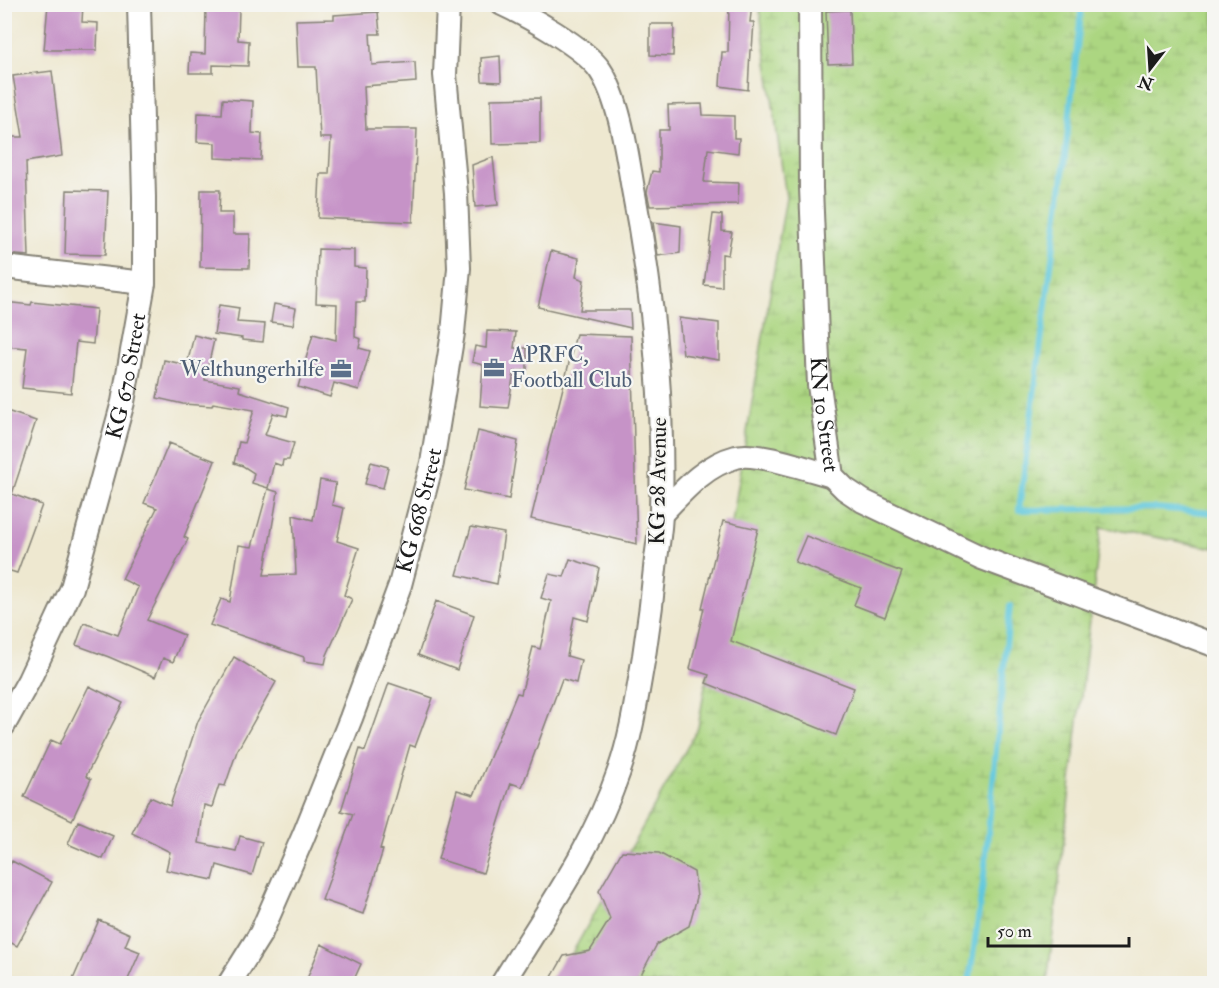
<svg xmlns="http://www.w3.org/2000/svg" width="1219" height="988" viewBox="0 0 1219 988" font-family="'IM FELL Double Pica',serif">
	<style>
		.wetland { fill: url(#wetland-marsh); stroke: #64794e; stroke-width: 1.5 }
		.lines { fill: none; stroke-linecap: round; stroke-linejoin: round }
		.stream { stroke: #60c8dd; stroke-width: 6 }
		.building { fill: #c693c7 }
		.minor-casing { stroke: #858276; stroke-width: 26 }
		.minor { stroke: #fff; stroke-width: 22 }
		.labels { text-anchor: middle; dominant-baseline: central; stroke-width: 4.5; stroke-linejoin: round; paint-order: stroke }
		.service-label { font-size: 22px; fill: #4e5e75; stroke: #f6f6f2; text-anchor: start }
		.street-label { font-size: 22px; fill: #1c1c1c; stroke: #f6f6f2 }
	</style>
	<defs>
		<pattern id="wetland-marsh" width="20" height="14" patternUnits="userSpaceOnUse" patternTransform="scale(1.5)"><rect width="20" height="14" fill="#acd681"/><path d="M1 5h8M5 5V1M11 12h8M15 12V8" fill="none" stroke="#93b76f"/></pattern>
	</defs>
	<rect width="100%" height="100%" fill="#f6f6f2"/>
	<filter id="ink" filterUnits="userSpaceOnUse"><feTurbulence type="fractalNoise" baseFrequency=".0167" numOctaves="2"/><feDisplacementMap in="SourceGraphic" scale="12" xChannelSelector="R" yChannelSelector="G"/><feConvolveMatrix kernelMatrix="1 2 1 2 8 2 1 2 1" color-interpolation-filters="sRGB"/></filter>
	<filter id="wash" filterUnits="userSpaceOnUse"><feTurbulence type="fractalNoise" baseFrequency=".008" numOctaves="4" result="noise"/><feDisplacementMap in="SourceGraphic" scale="24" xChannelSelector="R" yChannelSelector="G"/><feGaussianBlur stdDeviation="1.35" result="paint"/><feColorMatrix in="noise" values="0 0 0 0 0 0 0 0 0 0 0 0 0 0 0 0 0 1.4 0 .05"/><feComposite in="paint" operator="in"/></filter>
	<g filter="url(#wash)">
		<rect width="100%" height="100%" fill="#eee8d0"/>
		<path class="wetland" d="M759 5H1214V548L1101 527 1047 983 555 984 698 728 786 197Z"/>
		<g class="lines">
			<path class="stream" d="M1082 4 1062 183 1019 510 1155 508 1214 513
				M969 984 984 875 1010 606"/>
		</g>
		<g id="blocks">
			<path class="building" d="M48 4H83L82 22 98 23 97 50H44Z
				M729 4H752L750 22H754L752 50H750L748 90 720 86 722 52H728Z
				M206 8 239 9 238 40 249 41 248 66 213 65V73H189L190 53 205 54Z
				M850 10 852 63 828 64 826 11Z
				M378 12 380 34H370L372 65 415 62 416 82 364 86 366 129H417L413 222 318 218 320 174H329L331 138H320L316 67H298L296 20 334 19V15Z
				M650 24H674L673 56 650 55Z
				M500 56 501 82 482 81 481 58Z
				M52 71 62 156 26 162 29 256 5 254 4 137H23L13 76Z
				M540 98V143L492 144 491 99Z
				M223 99 253 101 252 133 262 134 261 160 215 158V143L197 142 198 113 222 114Z
				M702 104 703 115 734 116V138H739L738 153 708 149 704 182 739 183 738 204 650 206 647 192 652 171 659 172V130H669L668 105Z
				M493 157 498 205 475 207 472 165Z
				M67 190 108 191 105 255 65 254Z
				M201 190H220L219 213H233V234H250L249 268 200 267Z
				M713 214 722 215V231L732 232 728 255 722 254V287L704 285Z
				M653 222 681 226 680 253 658 256Z
				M318 249 354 250V267L366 268 365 302H356L355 337 361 339 359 348 370 351 359 390 334 383 330 397 298 387 313 334 336 340 337 304 316 303Z
				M551 251 579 258 576 277 584 280 580 310H630L631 328 538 307Z
				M4 302 31 305 32 302 96 309 93 344 76 342 71 393 22 388 27 348 4 346Z
				M274 304 296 308 293 325 271 322Z
				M219 305 239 308 237 322 265 324 263 342 242 340V338L214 334Z
				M679 318 719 323V360L683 354Z
				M487 331 516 332 514 348H527V370L514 372 508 408 480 406 483 365 472 362 475 346 486 348Z
				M576 334 631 336 637 544 531 519Z
				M194 335 214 340 205 380 240 386 239 391 289 407 287 416 273 413 265 435 294 443 289 460H283L282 466 274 463 268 488 252 483 254 473 243 466 234 463 239 442 244 443 254 410 213 403 212 406 183 404 157 398 164 360 187 365Z
				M4 410 36 421 12 494 42 505 17 573 4 569Z
				M478 431 518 441 509 499 464 490Z
				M169 443 215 461 184 537 188 539 147 620 184 635 173 662 163 658 155 677 109 657 76 645 84 623 118 635 138 587 122 579 157 508 144 503Z
				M371 462 388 467 383 488 365 484Z
				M320 480 336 483 332 505 344 508 337 541 359 548 344 595 352 599 327 655 325 664 304 661V657L210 625 221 599 230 602 239 545 252 547 268 489 278 492 264 575 296 574 293 515 313 520Z
				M723 521 758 529 731 641 854 688 836 735 706 683 709 675 690 669 704 608H702Z
				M471 527 504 533 497 584 457 575Z
				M806 536 902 572 885 617 854 605 861 588 795 562Z
				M570 559 599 568 588 621 574 617 567 656 581 660 576 683 562 679 522 787 511 783 483 873 438 859 457 790 474 795 517 693 521 694 533 647 540 649 551 601 541 598 549 574 564 577Z
				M436 601 474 615 457 670 418 655Z
				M234 657 276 682 237 751 225 786 219 785 212 807 204 805 199 843 236 851 240 836 262 842 252 875 217 865 213 880 166 870 170 852 132 833 150 797 170 806 198 721Z
				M389 683 433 698 415 747 410 745 380 849 383 850 363 914 322 900 353 814 341 811 360 749 365 751Z
				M89 686 123 703 86 776 91 779 72 820 24 797 51 740 60 744Z
				M78 821 113 836 103 859 68 844Z
				M622 851 659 853 694 872 697 897 689 926 657 944 636 984H548L564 956 590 951 610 919 599 891Z
				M12 861 52 882 17 946 4 939V876Z
				M99 920 130 934 125 946 140 952 126 984H71Z
				M321 944 361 964 352 984H305Z"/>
		</g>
	</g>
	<g filter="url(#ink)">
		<use href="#blocks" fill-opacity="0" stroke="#858276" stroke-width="1.5"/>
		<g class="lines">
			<defs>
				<g id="minor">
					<path d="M502 4C528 16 584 47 600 70 620 100 627 154 633 189 653 294 664 404 661 511 661 527 658 543 656 559 653 592 649 624 644 656 637 695 632 734 619 771 593 848 544 915 502 984"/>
					<path id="s1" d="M810 4 811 188 819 385 832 476 845 489 863 501 982 558 1214 645"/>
					<path d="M4 267 144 283"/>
					<path d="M662 513C683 491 705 465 736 457 756 451 810 470 832 476"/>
					<path id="s2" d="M4 725 29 680 72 588 123 402 144 283V197L139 4"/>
					<path id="s3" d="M229 984 261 933 303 837 351 718 400 585 432 463 453 333 459 268 456 193 445 75 448 4"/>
				</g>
			</defs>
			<use href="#minor" class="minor-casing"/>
			<use href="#minor" class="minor"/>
		</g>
	</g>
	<defs>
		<symbol id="office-bare" viewBox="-9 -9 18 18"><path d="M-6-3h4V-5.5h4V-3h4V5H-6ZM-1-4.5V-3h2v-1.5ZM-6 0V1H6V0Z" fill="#5c6f8a" stroke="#f6f6f2" stroke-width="2.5" paint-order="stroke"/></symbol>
	</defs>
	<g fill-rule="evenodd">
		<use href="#office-bare" x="479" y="353" width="30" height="30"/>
		<use href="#office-bare" x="326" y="354" width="30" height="30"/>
	</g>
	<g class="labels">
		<g class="service-label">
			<text x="511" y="355">APRFC,<tspan x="511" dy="25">Football Club</tspan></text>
			<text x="324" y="369" text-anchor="end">Welthungerhilfe</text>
		</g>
		<g class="street-label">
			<text stroke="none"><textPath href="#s2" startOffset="372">KG 670 Street</textPath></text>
			<text stroke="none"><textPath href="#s1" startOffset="411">KN 10 Street</textPath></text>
			<text transform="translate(658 481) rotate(-89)">KG 28 Avenue</text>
			<text stroke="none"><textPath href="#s3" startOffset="512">KG 668 Street</textPath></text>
		</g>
	</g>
	<rect width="1219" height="988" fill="none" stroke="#f6f6f2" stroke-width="24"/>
	<g transform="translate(1150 69) rotate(197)" stroke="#f6f6f2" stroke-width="4.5" paint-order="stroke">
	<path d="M0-4.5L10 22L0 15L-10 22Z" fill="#1c1c1c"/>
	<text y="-9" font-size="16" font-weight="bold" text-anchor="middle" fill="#1c1c1c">N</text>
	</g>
	<path d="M988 937v9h141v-9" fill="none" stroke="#1c1c1c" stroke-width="3"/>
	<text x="997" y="937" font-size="18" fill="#1c1c1c" stroke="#f6f6f2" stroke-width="4.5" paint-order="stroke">50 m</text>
</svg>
